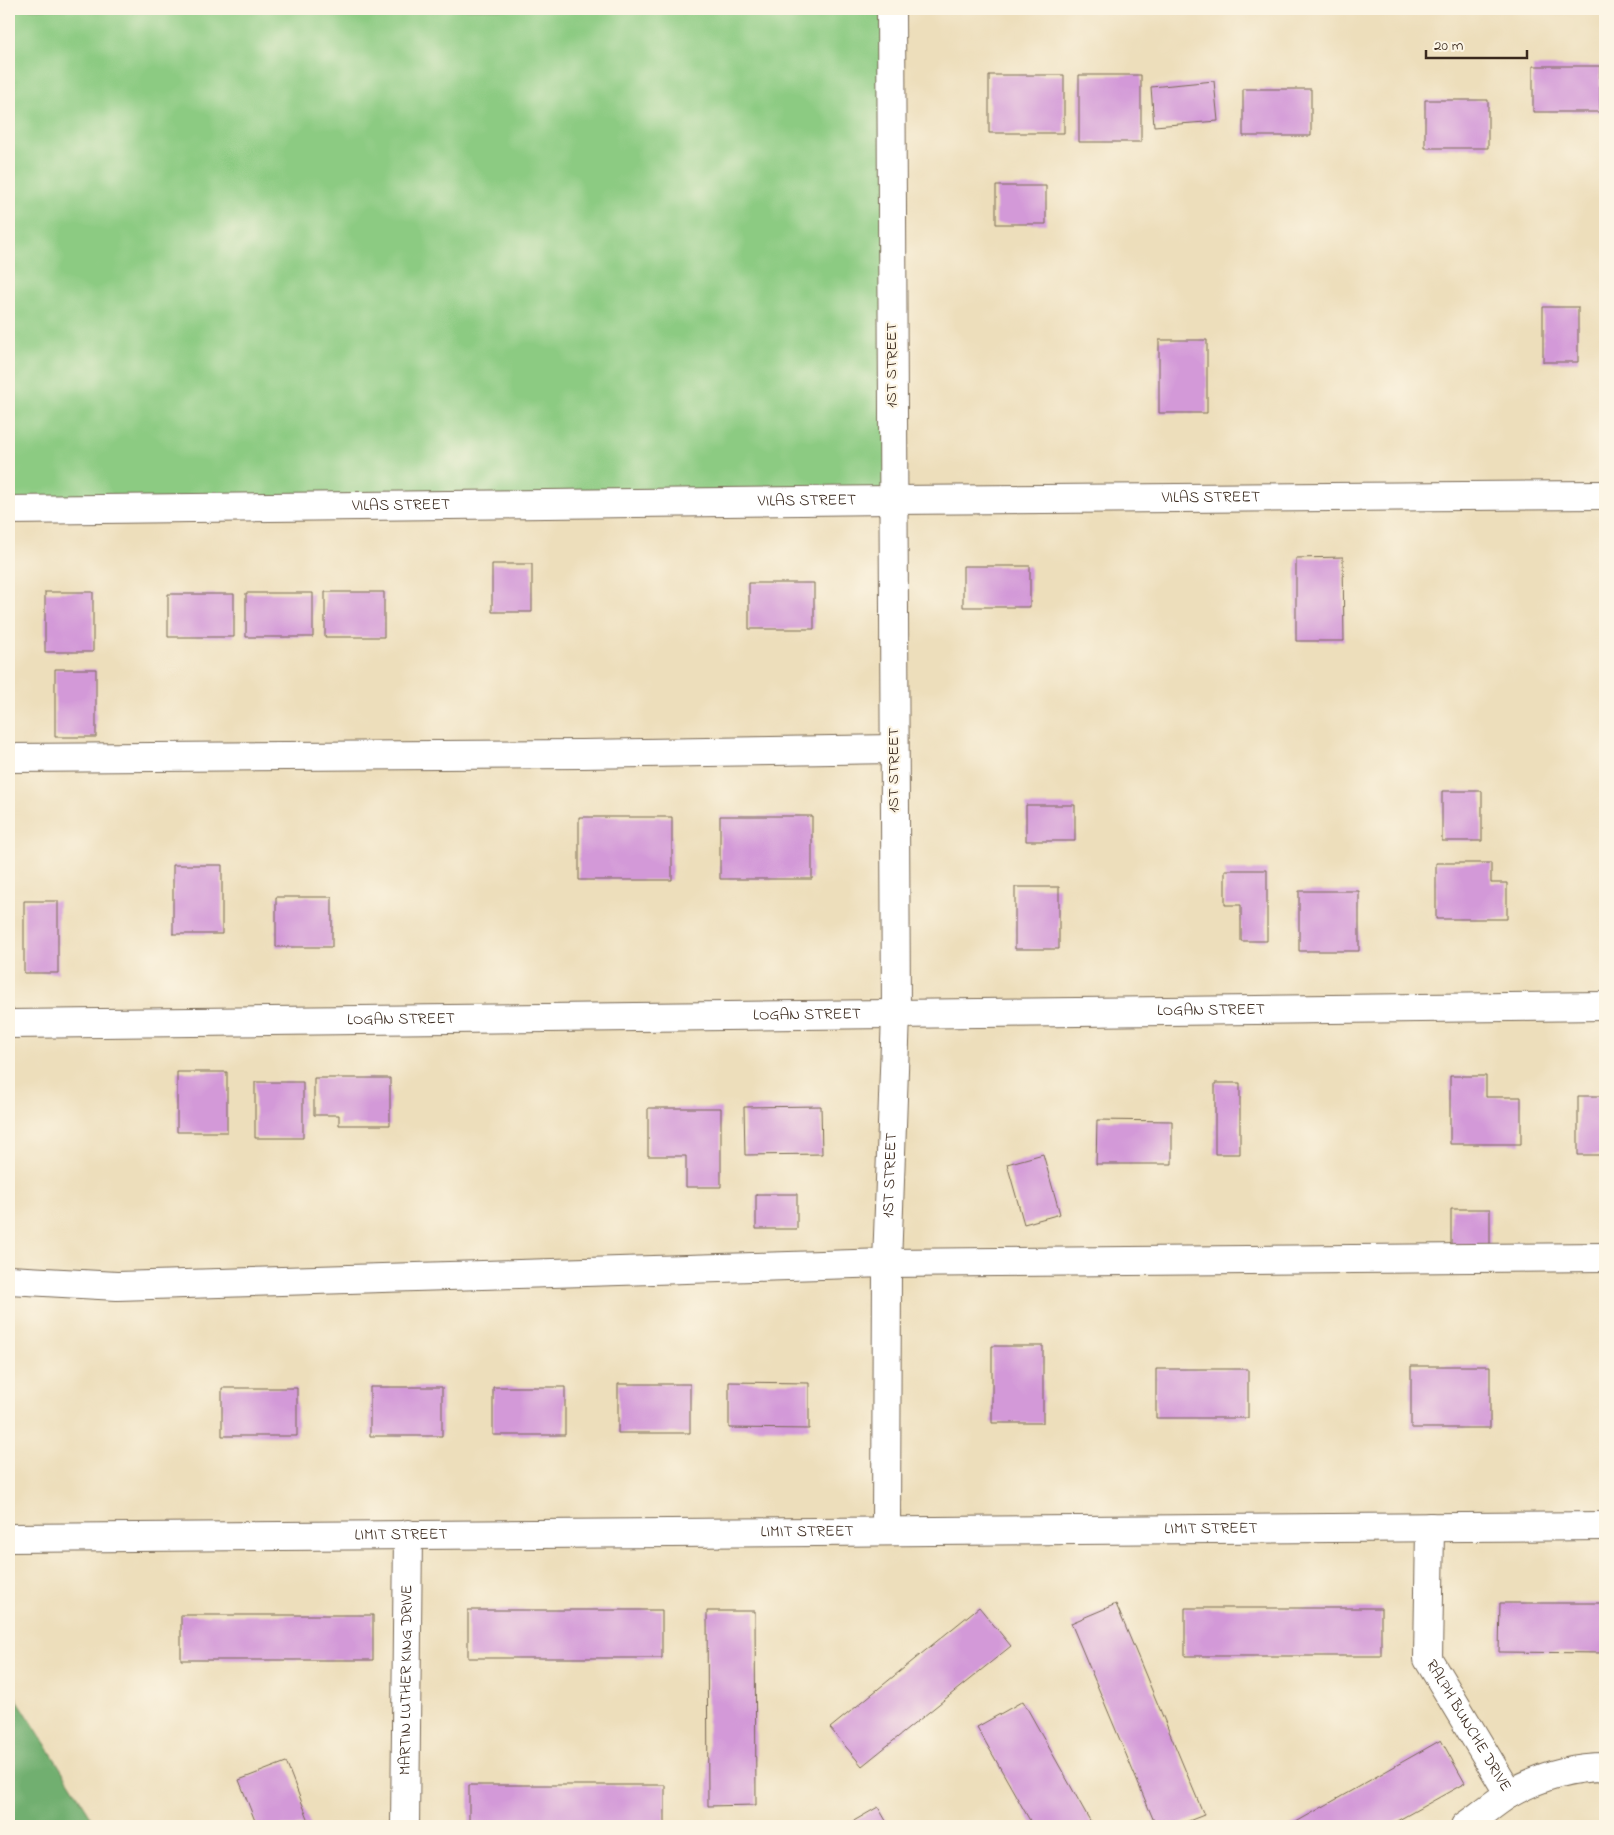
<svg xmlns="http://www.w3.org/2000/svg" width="1614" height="1835" viewBox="0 0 1614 1835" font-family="'Indie Flower',sans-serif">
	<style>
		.green { fill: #8ccb82; stroke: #647a50 }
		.forest { fill: #71af70; stroke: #566c47 }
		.building { fill: #d399d8 }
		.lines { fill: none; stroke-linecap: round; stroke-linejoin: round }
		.minor-casing { stroke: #796955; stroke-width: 30 }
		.minor { stroke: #fff; stroke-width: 28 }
		.labels { text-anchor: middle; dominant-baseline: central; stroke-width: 4.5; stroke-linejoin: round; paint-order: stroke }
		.street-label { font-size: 16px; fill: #3b2a1e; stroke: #fcf5e5 }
	</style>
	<rect width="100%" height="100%" fill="#fcf5e5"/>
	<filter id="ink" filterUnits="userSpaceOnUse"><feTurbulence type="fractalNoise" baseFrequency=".02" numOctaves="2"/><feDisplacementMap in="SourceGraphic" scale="10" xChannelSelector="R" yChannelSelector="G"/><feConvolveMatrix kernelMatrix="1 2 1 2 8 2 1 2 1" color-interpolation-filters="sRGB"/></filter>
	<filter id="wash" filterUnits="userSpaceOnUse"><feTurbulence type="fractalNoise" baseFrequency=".0096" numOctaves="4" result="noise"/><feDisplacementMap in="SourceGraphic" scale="20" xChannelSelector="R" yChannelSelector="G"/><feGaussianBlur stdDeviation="1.12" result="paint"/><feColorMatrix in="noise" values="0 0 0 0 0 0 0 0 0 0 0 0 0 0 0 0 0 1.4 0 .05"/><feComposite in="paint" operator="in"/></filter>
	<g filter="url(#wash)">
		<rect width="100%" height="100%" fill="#eddebb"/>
		<path class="green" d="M9 9H891L892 500 9 510Z"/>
		<path class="forest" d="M9 1683 17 1699 97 1826H9Z"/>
		<g id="blocks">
			<path class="building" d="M1533 66H1600V112H1533Z
				M989 75H1064V133H989Z
				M1079 75H1141V142H1079Z
				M1214 81 1218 121 1154 126 1151 87Z
				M1243 89H1311V136H1243Z
				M1425 100H1488V148H1425Z
				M996 186H1046V224H996Z
				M1543 307H1578V362H1543Z
				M1159 340H1207V413H1159Z
				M1343 557 1344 641H1296V558Z
				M492 564H532V612H492Z
				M963 566H1030V607H963Z
				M749 583H814V629H749Z
				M45 592H93V652H45Z
				M325 592H384V637H325Z
				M246 593H313V637H246Z
				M168 594H234V637H168Z
				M55 669H96V737H55Z
				M1442 791H1482V841H1442Z
				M1026 805H1075V841H1026Z
				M720 816H812V879H720Z
				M579 817H672V880H579Z
				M1436 863H1491V883H1507V919H1436Z
				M173 865H222V934H173Z
				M1225 870H1267V941H1241V905H1225Z
				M1015 887H1059V949H1015Z
				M1299 891H1359V951H1299Z
				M276 897H332V947H276Z
				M24 901H58V973H24Z
				M177 1072H227V1132H177Z
				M1450 1076H1486V1097H1521V1144H1450Z
				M314 1078H390V1125H339V1115H314Z
				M255 1082H303V1138H255Z
				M1215 1083H1240V1154H1215Z
				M1578 1096H1605V1155H1578Z
				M821 1106 822 1154 745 1155 744 1107Z
				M648 1108H721V1187H686V1156H648Z
				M1097 1120 1172 1121V1164H1096Z
				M1043 1154 1060 1214 1024 1224 1007 1164Z
				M756 1194H797V1229H756Z
				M1451 1209H1490V1248H1451Z
				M992 1346H1043V1423H992Z
				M1411 1366H1490V1428H1411Z
				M1156 1369H1248V1418H1156Z
				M729 1382 809 1383V1429L729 1428Z
				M618 1384H690V1433H618Z
				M370 1387H442V1436H370Z
				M493 1387H565V1435H493Z
				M222 1388H297V1436H222Z
				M1500 1603H1605V1653L1499 1652Z
				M1116 1604 1204 1815 1176 1826H1156L1071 1623Z
				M979 1607 1011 1646 862 1766 830 1728Z
				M1185 1608H1381V1656H1185Z
				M468 1610H662V1658H468Z
				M707 1611H755L756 1805 708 1806Z
				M181 1615H373V1660H181Z
				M1023 1701 1093 1826H1033L977 1727Z
				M1441 1740 1465 1783 1388 1826H1289Z
				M286 1762 311 1826H257L239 1780Z
				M469 1785H665V1826H469Z
				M878 1807 889 1826H845Z"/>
		</g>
	</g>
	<g filter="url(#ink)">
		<use href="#blocks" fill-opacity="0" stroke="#796955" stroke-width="1"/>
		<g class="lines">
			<defs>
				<g id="minor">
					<path id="s1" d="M9 510 892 500 1605 495"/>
					<path d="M9 758 581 754 894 749"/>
					<path id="s2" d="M9 1024 1605 1006"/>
					<path d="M9 1280 117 1286 887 1263 1605 1257"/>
					<path id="s3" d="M1430 1527 1428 1659 1509 1794"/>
					<path id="s4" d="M886 1530 887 1263 896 1015 891 9"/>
					<path id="s5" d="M9 1538 1605 1526"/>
					<path id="s6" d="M405 1826 408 1534"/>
					<path d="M1465 1826C1480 1816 1494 1803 1509 1794 1538 1777 1572 1767 1605 1767"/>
				</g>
			</defs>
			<use href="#minor" class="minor-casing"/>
			<use href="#minor" class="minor"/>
		</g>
	</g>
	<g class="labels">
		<g class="street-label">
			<text transform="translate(892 365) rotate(-90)">1ST STREET</text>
			<text stroke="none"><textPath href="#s1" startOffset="1202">VILAS STREET</textPath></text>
			<text stroke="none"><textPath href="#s1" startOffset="798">VILAS STREET</textPath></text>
			<text stroke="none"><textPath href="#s1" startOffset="392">VILAS STREET</textPath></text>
			<text transform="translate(894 770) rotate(-90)">1ST STREET</text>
			<text stroke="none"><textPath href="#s2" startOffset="1202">LOGAN STREET</textPath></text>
			<text stroke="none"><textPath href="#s2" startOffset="798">LOGAN STREET</textPath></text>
			<text stroke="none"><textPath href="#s2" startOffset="392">LOGAN STREET</textPath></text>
			<text stroke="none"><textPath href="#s4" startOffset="355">1ST STREET</textPath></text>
			<text stroke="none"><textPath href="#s5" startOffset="1202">LIMIT STREET</textPath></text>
			<text stroke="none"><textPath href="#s5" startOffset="798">LIMIT STREET</textPath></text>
			<text stroke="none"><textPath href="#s5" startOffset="392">LIMIT STREET</textPath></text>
			<text stroke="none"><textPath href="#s6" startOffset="146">MARTIN LUTHER KING DRIVE</textPath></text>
			<text stroke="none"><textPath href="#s3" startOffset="210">RALPH BUNCHE DRIVE</textPath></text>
		</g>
	</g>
	<rect width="1614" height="1835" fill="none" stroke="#fcf5e5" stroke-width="30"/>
	<path d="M1426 50v8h101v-8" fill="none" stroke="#3b2a1e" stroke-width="2.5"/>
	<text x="1434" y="50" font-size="15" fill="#3b2a1e" stroke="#fcf5e5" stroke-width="4" paint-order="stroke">20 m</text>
</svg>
